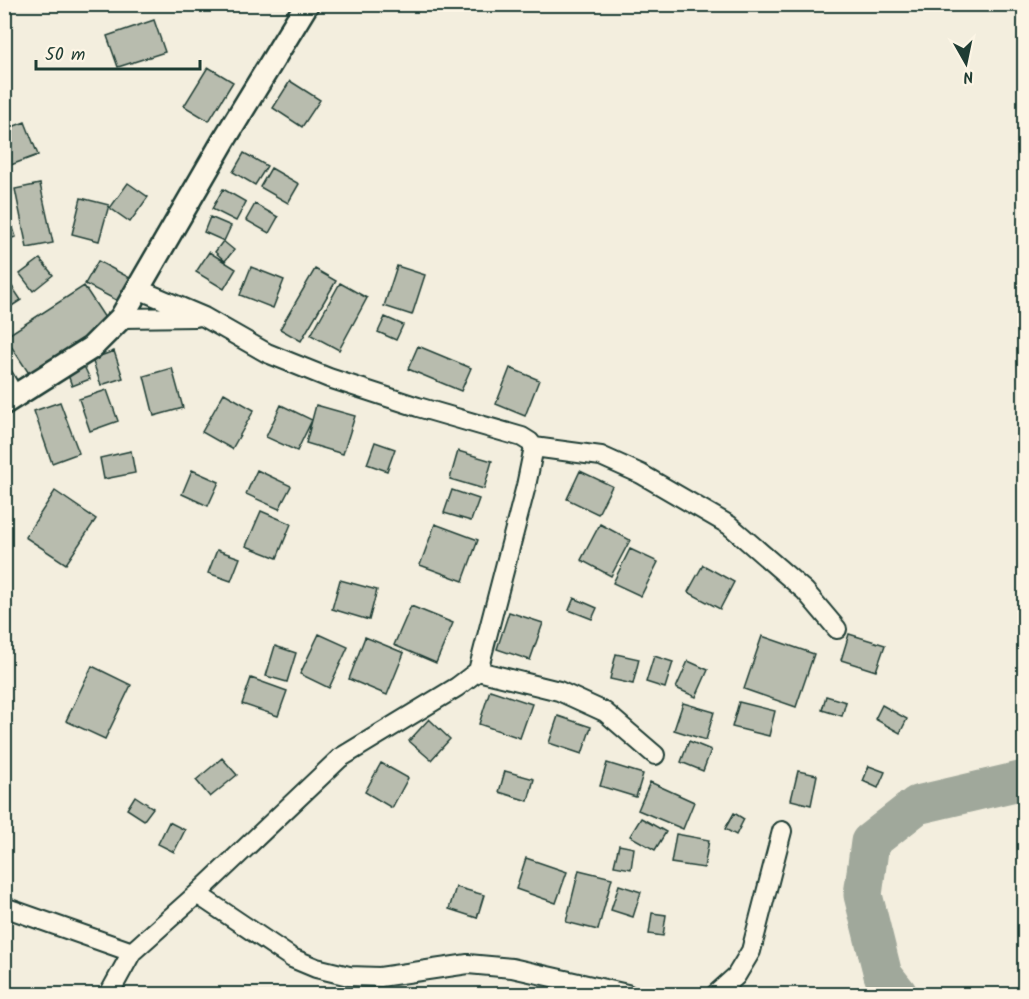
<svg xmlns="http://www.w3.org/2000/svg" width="1029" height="999" viewBox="0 0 1029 999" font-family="Kalam,sans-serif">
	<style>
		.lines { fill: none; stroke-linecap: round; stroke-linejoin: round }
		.river { stroke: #a0a89b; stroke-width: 39 }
		.building { fill: #b8bcae; stroke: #1f3d34; stroke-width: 1.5 }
		.minor-casing { stroke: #1f3d34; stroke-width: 22 }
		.tertiary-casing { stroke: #1f3d34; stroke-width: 27 }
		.minor { stroke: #fcf5e5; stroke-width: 18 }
		.tertiary { stroke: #fcf5e5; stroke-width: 22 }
	</style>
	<rect width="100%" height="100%" fill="#f3eede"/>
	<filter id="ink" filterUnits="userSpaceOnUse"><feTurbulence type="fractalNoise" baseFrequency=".0167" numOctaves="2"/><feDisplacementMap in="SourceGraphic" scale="12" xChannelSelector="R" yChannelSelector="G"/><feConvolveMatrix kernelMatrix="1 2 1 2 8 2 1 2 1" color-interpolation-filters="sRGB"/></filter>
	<g filter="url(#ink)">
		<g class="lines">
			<path class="river" d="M898 994 883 975 863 895 870 842 917 805 1024 780"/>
		</g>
		<path class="building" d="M154 20 165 52 118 67 107 36Z
			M208 67 233 82 209 121 184 106Z
			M290 81 320 100 302 127 273 108Z
			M25 122 38 155 8 166 4 157V130Z
			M244 153 267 166 255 185 233 172Z
			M271 168 299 184 288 203 260 187Z
			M128 183 148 197 130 222 110 208Z
			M40 184 53 243 27 248 15 189Z
			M223 189 246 202 236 221 212 209Z
			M81 198 109 205 99 241 72 234Z
			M4 200 16 237 4 240Z
			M255 204 278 217 269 233 246 220Z
			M210 217 231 226 224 241 204 232Z
			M223 241 234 250 225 261 215 252Z
			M209 252 236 269 224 289 196 272Z
			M40 259 53 275 33 291 20 274Z
			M98 261 130 278 118 301 85 284Z
			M397 266 425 275 412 315 384 306Z
			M251 267 284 280 273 308 240 295Z
			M315 269 336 281 301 341 280 329Z
			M7 279 21 300 4 311V281Z
			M340 283 367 298 339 350 311 335Z
			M84 286 111 327 32 378 5 337Z
			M385 317 403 325 396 340 378 332Z
			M418 346 471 368 461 391 408 369Z
			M114 351 123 378 101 385 92 359Z
			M84 366 90 379 72 386 67 372Z
			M172 368 183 408 154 416 144 376Z
			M510 368 539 380 525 416 496 404Z
			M107 390 118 421 90 431 79 399Z
			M224 393 254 410 232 449 202 432Z
			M60 402 79 453 52 463 34 411Z
			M281 405 312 420 297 451 266 437Z
			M316 405 355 416 343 454 306 443Z
			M375 442 395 449 387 471 367 464Z
			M131 451 135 473 104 479 100 458Z
			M458 451 492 461 484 489 450 479Z
			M192 470 219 482 208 506 182 494Z
			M257 470 291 486 279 509 246 494Z
			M580 471 612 486 598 514 567 499Z
			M452 490 479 499 471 521 444 513Z
			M55 491 96 519 66 564 25 537Z
			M261 511 291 524 277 558 246 546Z
			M435 524 478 540 463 581 420 565Z
			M600 524 630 540 611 576 581 560Z
			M630 549 658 562 641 596 613 583Z
			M217 550 240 558 231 581 208 573Z
			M703 565 734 582 720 609 688 592Z
			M340 580 377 590 369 620 332 609Z
			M574 598 597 608 592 619 569 610Z
			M411 606 453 623 436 663 394 645Z
			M509 612 543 623 530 660 497 649Z
			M319 634 348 647 329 688 300 674Z
			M849 634 885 645 876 671 841 660Z
			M762 636 814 654 796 707 744 689Z
			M365 637 404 653 387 695 349 679Z
			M275 646 296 653 287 682 266 676Z
			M616 654 639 659 633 684 610 679Z
			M654 656 673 662 665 688 646 682Z
			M688 661 708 670 696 697 676 688Z
			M92 666 131 685 105 739 66 721Z
			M251 678 287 691 278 716 242 704Z
			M490 690 532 704 520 738 479 724Z
			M826 696 846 702 842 716 822 710Z
			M739 702 775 711 769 736 732 727Z
			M683 703 714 712 706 740 674 730Z
			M882 705 907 719 900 733 875 719Z
			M558 716 591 727 582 754 549 743Z
			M429 719 450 739 431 760 409 741Z
			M689 741 711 750 703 771 681 762Z
			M222 758 237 775 210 797 196 780Z
			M381 763 408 778 392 808 365 792Z
			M607 763 643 774 636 797 600 786Z
			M869 766 885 772 878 788 863 781Z
			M505 771 534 779 528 801 499 792Z
			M798 771 817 775 811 805 791 800Z
			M650 782 694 802 683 829 638 810Z
			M135 796 153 808 144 820 127 809Z
			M734 813 744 819 736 835 725 829Z
			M641 818 666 832 655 850 630 836Z
			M169 822 185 830 174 852 158 844Z
			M676 834 709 840 704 868 671 863Z
			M619 845 634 848 631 869 614 866Z
			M526 858 567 872 556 903 516 889Z
			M579 870 612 878 598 930 566 922Z
			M619 885 641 892 633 917 611 910Z
			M456 887 484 895 477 918 449 909Z
			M652 913 666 915 663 936 649 934Z
			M289 990 332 992V994H288Z"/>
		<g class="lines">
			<defs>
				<path id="minor" d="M138 289 204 317 267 353 329 378 418 407 522 437 530 442 534 447 526 486 478 671
					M121 318 196 317
					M4 378 15 397
					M534 447 601 456 641 474 729 525 805 591 837 629
					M197 894 292 958 316 968 349 976 380 977 468 964 512 968 627 994
					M4 907 132 952
					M109 994 132 952 197 894 340 758 457 687 478 671 559 691 605 712 655 755
					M716 994 736 976 751 951 782 831"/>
				<path id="tertiary" d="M4 403 91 348 121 318 224 140 307 4"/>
			</defs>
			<use href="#minor" class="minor-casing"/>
			<use href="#tertiary" class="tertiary-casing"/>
			<use href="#minor" class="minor"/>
			<use href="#tertiary" class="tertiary"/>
		</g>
	</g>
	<rect width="1029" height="999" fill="none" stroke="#fcf5e5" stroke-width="24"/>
	<rect x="12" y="12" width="1005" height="975" fill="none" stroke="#1f3d34" stroke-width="2" filter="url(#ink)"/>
	<g transform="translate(966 63) rotate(171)" stroke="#fcf5e5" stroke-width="4.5" paint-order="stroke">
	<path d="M0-4.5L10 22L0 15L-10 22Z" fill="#1f3d34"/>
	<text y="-9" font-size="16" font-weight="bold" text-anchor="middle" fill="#1f3d34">N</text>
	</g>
	<path d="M36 60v9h164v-9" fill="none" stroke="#1f3d34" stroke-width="3"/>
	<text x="45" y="60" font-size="18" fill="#1f3d34" stroke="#fcf5e5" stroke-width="4.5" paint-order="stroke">50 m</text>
</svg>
